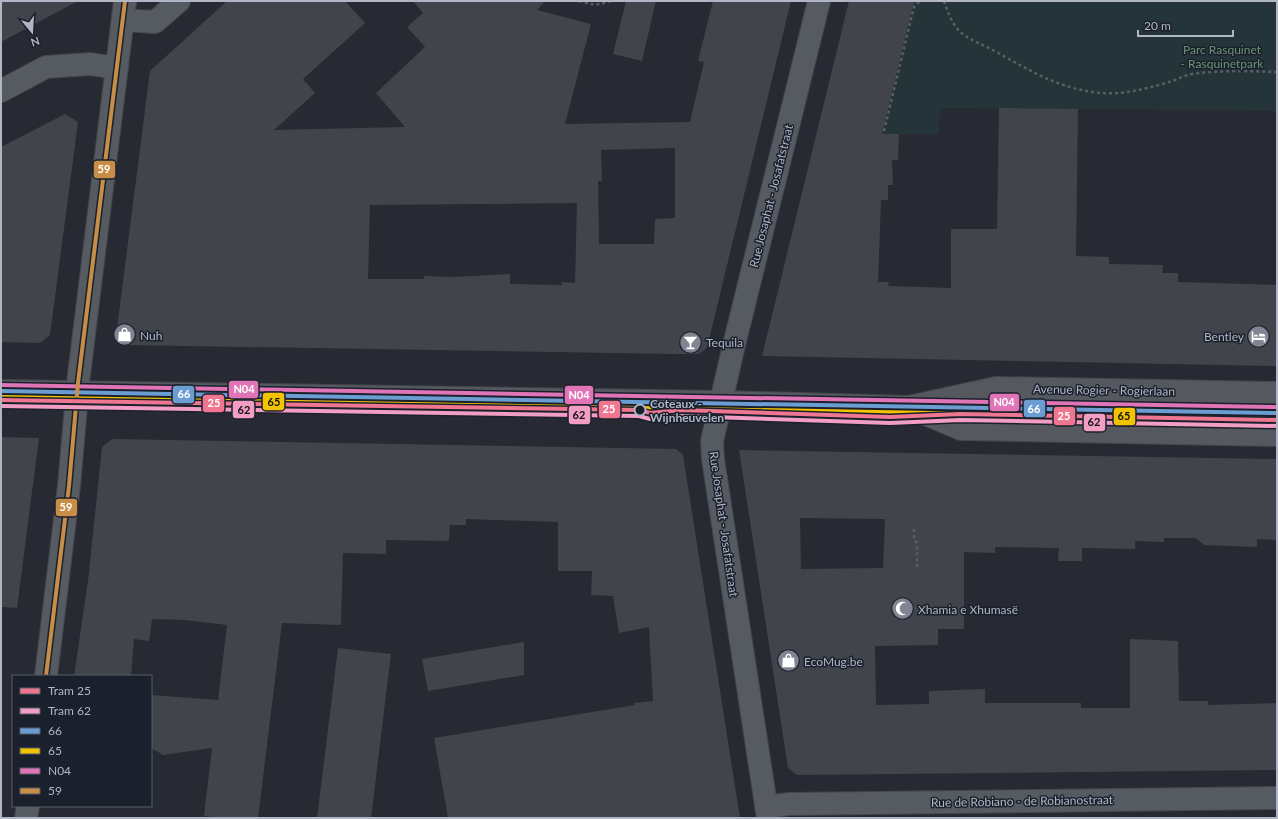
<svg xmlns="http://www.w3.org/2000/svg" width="1278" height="819" viewBox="0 0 1278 819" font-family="Lato,sans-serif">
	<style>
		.green { fill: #253438 }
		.building { fill: #41444b; fill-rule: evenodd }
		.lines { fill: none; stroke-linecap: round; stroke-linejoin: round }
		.lane-casing { stroke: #43454b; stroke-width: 21 }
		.street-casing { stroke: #43454b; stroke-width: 24 }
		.secondary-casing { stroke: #43454b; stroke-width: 24 }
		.path { stroke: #595e65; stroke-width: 2.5; stroke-dasharray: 3 3; stroke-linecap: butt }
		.lane { stroke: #565a61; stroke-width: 19 }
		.street { stroke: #565a61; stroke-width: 22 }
		.secondary { stroke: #55585f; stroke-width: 22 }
		.bus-1-casing { stroke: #1b212c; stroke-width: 7 }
		.bus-2-casing { stroke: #1b212c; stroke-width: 7 }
		.bus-3-casing { stroke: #1b212c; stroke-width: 7 }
		.bus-4-casing { stroke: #1b212c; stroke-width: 7 }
		.bus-1 { stroke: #6b9dd3; stroke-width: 4 }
		.bus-2 { stroke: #f3c300; stroke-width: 4 }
		.bus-3 { stroke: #e074b6; stroke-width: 4 }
		.bus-4 { stroke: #c88e47; stroke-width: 4 }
		.tram-1-casing { stroke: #1b212c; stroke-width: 7 }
		.tram-2-casing { stroke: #1b212c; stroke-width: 7 }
		.tram-1 { stroke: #ee7690; stroke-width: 4 }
		.tram-2 { stroke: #f29dc3; stroke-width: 4 }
		.stop-dot { fill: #1b212c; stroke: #b0b6c4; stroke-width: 2 }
		.labels { text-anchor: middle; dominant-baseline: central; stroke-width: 3; stroke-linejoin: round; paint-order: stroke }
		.park-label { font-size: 12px; fill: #689475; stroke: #1b212c }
		.street-label { font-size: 12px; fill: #b0b6c4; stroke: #1b212c }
		.poi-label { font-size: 12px; fill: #b0b6c4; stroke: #1b212c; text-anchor: start }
		.stop-label { font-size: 12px; font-weight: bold; fill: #b0b6c4; stroke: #1b212c; text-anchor: start }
		.line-badge { stroke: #1b212c; stroke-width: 1.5 }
		.badge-label { font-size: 11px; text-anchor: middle; font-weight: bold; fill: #fff }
		.pale-badge-label { font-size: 11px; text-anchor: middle; font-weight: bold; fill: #111 }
	</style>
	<rect width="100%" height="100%" fill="#272a32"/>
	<path class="green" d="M910 1H1277V111L940 108 939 134H881Z"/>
	<path class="building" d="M1 1H78L1 42Z
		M227 1H345L365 23 303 79 315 93 274 130 405 127 376 93 425 47 407 27 423 13 413 1H545L537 10 591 24 565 124 690 122 704 62 698 61 713 1H791L707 348 699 354H673L125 345 116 336 150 71ZM675 148V218L655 219 654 244H599L598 181H602L601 150ZM577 203 575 283 562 282V285L510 284V274L453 277 424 276V279H368L370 205Z
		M626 1H656L642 61 613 54Z
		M849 1H914L882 134H899L898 160H892L893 185H888V200H881L878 282H889L888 286 951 288V229H997L999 108 1078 109 1076 256 1109 257V264L1163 265 1162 273H1178V282L1277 285V366L762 356Z
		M65 114 78 122 50 335 40 343 1 342V147Z
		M1 437 39 438 17 608 1 607Z
		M112 439 676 449 683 455 740 818H448L434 738 635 705 634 703 653 701 649 627 619 633 613 596 591 595 592 571H558V522L466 519V525H450L449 541 386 540V554L343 553 341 625 282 623 258 818H220L204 816 212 748 163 755 151 748V695L218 700 227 625 185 620 152 619 149 641 134 639 131 676H74L88 581 102 447Z
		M739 450 1277 459V540L1257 539V547L1204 545 1196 538H1164V542L1135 541V549L1082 548V561H1058L1059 548 995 547V553L964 552V629H938V645L875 646 876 705 929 704V691L985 689V703H1081V708H1130V639L1178 641 1179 701H1208V705L1277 703V770L797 775 788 768ZM800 518 885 519 883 568 801 569Z
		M524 642V675L428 691 422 659Z
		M338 648 391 654 371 818H317Z"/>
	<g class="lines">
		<defs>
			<path id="lane" d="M932 407 1277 413"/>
			<path id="street" d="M123 20 155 22 179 1
				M1 91 46 67 90 64 117 68
				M46 676 69 486 78 383 125 1
				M766 807 789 804 1277 798
				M26 818 28 806
				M768 818 713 459 712 441 734 345 819 1"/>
			<path id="secondary" d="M1 391 721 402 909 407 996 388 1277 393
				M909 407 961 429 1277 435"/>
		</defs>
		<use href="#lane" class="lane-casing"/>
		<use href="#street" class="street-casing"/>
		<use href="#secondary" class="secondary-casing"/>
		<path class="path" d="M579 1 595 5 611 1
			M944 1C957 41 967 35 1000 54 1032 72 1063 90 1101 93 1124 95 1150 88 1172 81 1179 79 1185 75 1192 74 1220 70 1249 71 1277 72
			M884 131 914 7 920 1
			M914 529V538L917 544V570"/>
		<use href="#lane" class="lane"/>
		<use href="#street" class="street"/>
		<use href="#secondary" class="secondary"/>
		<defs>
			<path id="bus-1" d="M1 391 1277 413"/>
			<path id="bus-2" d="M1 397 1277 419"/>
			<path id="bus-3" d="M1 385 1277 407"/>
			<path id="bus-4" d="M46 676 69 486 78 383 125 1"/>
		</defs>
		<use href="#bus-1" class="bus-1-casing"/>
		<use href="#bus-2" class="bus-2-casing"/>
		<use href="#bus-3" class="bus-3-casing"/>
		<use href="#bus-4" class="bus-4-casing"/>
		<use href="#bus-1" class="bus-1"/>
		<use href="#bus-2" class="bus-2"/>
		<use href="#bus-3" class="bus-3"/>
		<use href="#bus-4" class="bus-4"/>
		<defs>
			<path id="tram-1" d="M1 400 640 410 650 413 681 410 890 417 961 414 1277 420"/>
			<path id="tram-2" d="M1 406 639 416 650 419 681 416 890 423 961 420 1277 426"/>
		</defs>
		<use href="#tram-1" class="tram-1-casing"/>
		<use href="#tram-2" class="tram-2-casing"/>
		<use href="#tram-1" class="tram-1"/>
		<use href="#tram-2" class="tram-2"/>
	</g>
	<defs>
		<symbol id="shop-disc" viewBox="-11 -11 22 22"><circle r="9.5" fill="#808591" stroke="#1b212c"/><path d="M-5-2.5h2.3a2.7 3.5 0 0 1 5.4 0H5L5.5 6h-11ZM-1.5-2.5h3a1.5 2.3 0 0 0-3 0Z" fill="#fff"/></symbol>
		<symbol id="hotel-disc" viewBox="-11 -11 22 22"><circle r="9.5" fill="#808591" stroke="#1b212c"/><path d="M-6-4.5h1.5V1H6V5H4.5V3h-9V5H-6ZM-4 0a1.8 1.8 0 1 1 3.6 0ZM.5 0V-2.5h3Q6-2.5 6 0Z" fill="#fff"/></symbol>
		<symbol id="bar-disc" viewBox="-11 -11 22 22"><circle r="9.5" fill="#808591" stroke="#1b212c"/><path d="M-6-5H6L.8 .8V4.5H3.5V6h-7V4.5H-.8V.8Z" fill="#fff"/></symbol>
		<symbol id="mosque-disc" viewBox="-11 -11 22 22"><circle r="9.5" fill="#808591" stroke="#1b212c"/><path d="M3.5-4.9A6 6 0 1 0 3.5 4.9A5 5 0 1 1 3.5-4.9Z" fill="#fff"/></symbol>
	</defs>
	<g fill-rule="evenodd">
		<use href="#shop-disc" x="112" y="322" width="25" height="25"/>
		<use href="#hotel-disc" x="1246" y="324" width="25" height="25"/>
		<use href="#bar-disc" x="678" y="330" width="25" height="25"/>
		<use href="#mosque-disc" x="890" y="596" width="25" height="25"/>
		<use href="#shop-disc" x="776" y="648" width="25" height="25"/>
	</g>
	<circle class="stop-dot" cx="640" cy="410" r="5.5"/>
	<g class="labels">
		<g class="park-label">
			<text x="1222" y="49">Parc Rasquinet<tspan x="1222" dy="14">- Rasquinetpark</tspan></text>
		</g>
		<g class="street-label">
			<text transform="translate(771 196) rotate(-76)">Rue Josaphat - Josafatstraat</text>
			<text transform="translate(1104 390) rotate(1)">Avenue Rogier - Rogierlaan</text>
			<text transform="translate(724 524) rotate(82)">Rue Josaphat - Josafatstraat</text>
			<text transform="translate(1022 801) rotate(-1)">Rue de Robiano - de Robianostraat</text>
		</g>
		<g class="poi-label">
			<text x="140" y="335">Nuh</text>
			<text x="1244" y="336" text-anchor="end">Bentley</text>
			<text x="706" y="342">Tequila</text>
			<text x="918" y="609">Xhamia e Xhumasë</text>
			<text x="804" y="661">EcoMug.be</text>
		</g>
		<g class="stop-label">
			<text x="650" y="403">Coteaux -<tspan x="650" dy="14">Wijnheuvelen</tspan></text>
		</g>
	</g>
	<g class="line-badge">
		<rect x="93" y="160" width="23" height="19" rx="4" fill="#c88e47"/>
		<rect x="228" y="380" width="31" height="19" rx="4" fill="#e074b6"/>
		<rect x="172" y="385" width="23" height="19" rx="4" fill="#6b9dd3"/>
		<rect x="564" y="385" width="30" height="20" rx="4" fill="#e074b6"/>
		<rect x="262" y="392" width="23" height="19" rx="4" fill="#f3c300"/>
		<rect x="989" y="393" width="31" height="19" rx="4" fill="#e074b6"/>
		<rect x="202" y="394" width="23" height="19" rx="4" fill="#ee7690"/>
		<rect x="1023" y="399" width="23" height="19" rx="4" fill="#6b9dd3"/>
		<rect x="598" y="400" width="23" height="19" rx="4" fill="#ee7690"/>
		<rect x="232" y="400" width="23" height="19" rx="4" fill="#f29dc3"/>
		<rect x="568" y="405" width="23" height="20" rx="4" fill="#f29dc3"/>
		<rect x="1053" y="406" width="23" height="20" rx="4" fill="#ee7690"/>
		<rect x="1113" y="407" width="23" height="19" rx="4" fill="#f3c300"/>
		<rect x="1083" y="413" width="23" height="19" rx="4" fill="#f29dc3"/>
		<rect x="55" y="498" width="23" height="19" rx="4" fill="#c88e47"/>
	</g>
	<g class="badge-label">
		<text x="104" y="173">59</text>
		<text x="244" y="393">N04</text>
		<text x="184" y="398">66</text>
		<text x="579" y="399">N04</text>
		<text x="1004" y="406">N04</text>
		<text x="214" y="407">25</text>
		<text x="1034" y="413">66</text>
		<text x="609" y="413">25</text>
		<text x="1064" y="420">25</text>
		<text x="66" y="511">59</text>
	</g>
	<g class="pale-badge-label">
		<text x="274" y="406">65</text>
		<text x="244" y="414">62</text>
		<text x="579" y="419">62</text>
		<text x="1124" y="420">65</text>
		<text x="1094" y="426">62</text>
	</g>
	<rect width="1278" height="819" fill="none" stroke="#b0b6c4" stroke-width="4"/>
	<rect x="12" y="675" width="140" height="132" fill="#1b212c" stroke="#575d69"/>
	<rect x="20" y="688" width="20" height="6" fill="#ee7690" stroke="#575d69"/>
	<text x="48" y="695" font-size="12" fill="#b0b6c4">Tram 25</text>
	<rect x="20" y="708" width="20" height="6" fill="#f29dc3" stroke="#575d69"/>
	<text x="48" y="715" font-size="12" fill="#b0b6c4">Tram 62</text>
	<rect x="20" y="728" width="20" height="6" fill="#6b9dd3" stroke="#575d69"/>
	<text x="48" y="735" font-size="12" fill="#b0b6c4">66</text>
	<rect x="20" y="748" width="20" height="6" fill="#f3c300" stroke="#575d69"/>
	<text x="48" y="755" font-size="12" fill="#b0b6c4">65</text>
	<rect x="20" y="768" width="20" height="6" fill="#e074b6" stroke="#575d69"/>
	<text x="48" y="775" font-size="12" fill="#b0b6c4">N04</text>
	<rect x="20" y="788" width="20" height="6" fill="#c88e47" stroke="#575d69"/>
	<text x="48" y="795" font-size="12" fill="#b0b6c4">59</text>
	<g transform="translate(32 32) rotate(162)" stroke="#1b212c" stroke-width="3" paint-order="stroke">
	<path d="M0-3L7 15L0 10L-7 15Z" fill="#b0b6c4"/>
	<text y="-6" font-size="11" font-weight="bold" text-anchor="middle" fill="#b0b6c4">N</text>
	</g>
	<path d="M1138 30v6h95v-6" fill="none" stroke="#b0b6c4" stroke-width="2"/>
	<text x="1144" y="30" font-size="12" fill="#b0b6c4" stroke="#1b212c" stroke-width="3" paint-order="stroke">20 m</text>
</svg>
